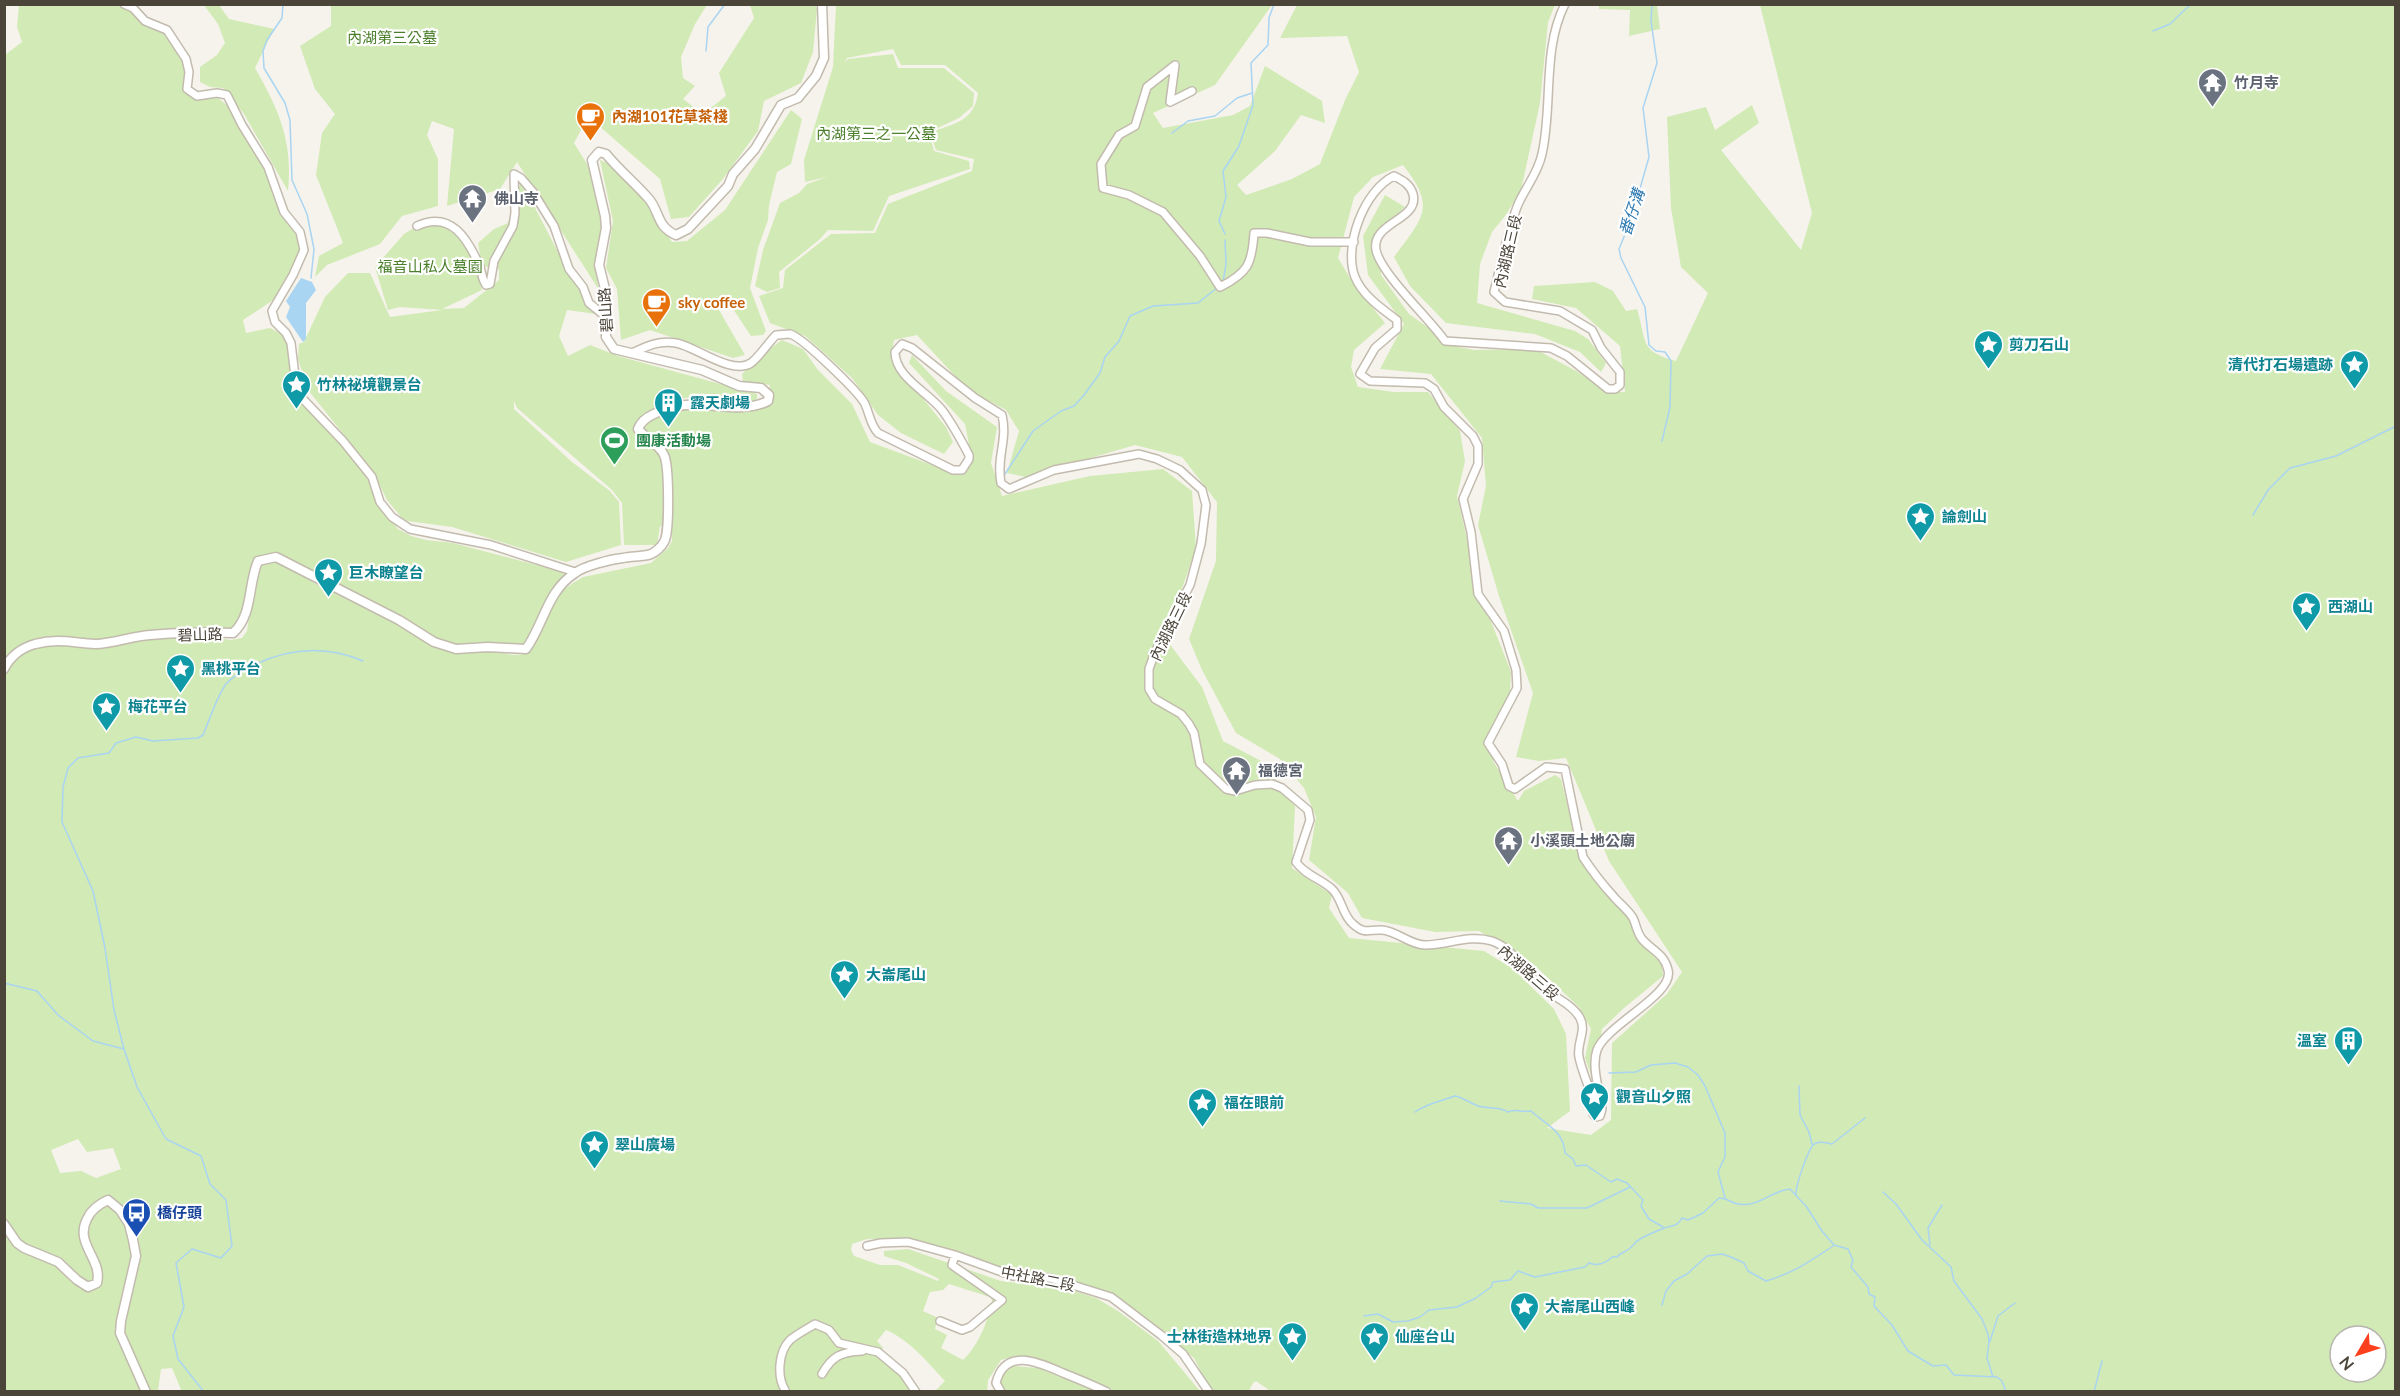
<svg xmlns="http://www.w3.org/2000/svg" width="2400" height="1396" viewBox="0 0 2400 1396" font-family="Lato,'Noto Sans TC',sans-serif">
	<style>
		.green { fill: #d2eab5; fill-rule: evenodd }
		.water { fill: #a9d4f2 }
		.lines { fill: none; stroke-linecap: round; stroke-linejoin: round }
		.stream { stroke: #a9d4f2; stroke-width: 1.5 }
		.minor-casing { stroke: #c2bbae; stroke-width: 10 }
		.tertiary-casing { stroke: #c2bbae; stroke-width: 11 }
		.minor { stroke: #fff; stroke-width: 7 }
		.tertiary { stroke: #fff; stroke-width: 8 }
		.labels { text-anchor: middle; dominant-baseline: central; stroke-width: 4.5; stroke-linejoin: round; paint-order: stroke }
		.park-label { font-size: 15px; fill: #4a7f2a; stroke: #fff }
		.worship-label { font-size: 15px; font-weight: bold; fill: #5b616d; stroke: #fff; text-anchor: start }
		.food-label { font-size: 15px; font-weight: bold; fill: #c56008; stroke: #fff; text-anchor: start }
		.street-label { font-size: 15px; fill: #4b4439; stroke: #fff }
		.culture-label { font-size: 15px; font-weight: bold; fill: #0d838f; stroke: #fff; text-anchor: start }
		.leisure-label { font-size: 15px; font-weight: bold; fill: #27864d; stroke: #fff; text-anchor: start }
		.transit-label { font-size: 15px; font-weight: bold; fill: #164399; stroke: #fff; text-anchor: start }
		.water-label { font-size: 16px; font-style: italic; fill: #2e7ab2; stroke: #fff }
	</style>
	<rect width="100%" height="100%" fill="#f6f3ec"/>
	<path class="green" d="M19 5H117L132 12 149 27 168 35 185 63 187 71 184 91 196 100 218 98 233 110 267 170 283 215 298 233 301 252 278 297 243 320 246 333 270 328 282 334 289 345 298 391 363 471 383 510 398 529 411 536 426 540 453 543 563 572 564 578 545 601 525 644 521 647 459 646 432 639 279 555 259 558 244 610 234 629 101 641 63 638 41 641 5 662V55L22 42 17 27Z
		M204 5H219L229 19 274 29 255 68C279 110 293 141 288 191L244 114 223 88 210 87 200 82V67L217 55 225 43 218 24Z
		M331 5H707L695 24 681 57 683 78 695 86 683 99 703 114 726 96 719 73 754 18 750 5H815L817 9 813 52 801 83 764 101 758 131 722 180 689 217 671 219 660 179 598 125 582 128 574 143 590 169 604 231 594 264 599 290 517 162 500 189 447 206 454 129 432 121 427 135 438 159V206L402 216 380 244 327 265 315 277 319 256 343 243 316 175 322 133 335 114 315 89 300 46 331 26Z
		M836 5H1272L1215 85 1153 113 1163 128 1233 115 1250 106 1265 66 1322 101 1325 123 1301 115 1275 151 1237 185 1246 195 1292 179 1320 164 1345 100 1359 72 1347 36 1280 38 1297 5H1555L1548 22 1540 103 1521 190 1505 216 1492 232 1480 264 1477 303 1575 331 1588 339 1606 363 1601 372 1580 352 1535 334 1446 323 1410 286 1394 257C1423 217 1437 208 1403 165L1373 177 1354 197 1338 258 1353 283 1385 323 1354 350 1351 367 1358 387 1394 392H1428L1460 431 1465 461 1457 496 1479 591 1511 672 1510 693 1494 733 1493 761 1518 801 1524 791 1555 775 1561 779 1578 848 1630 913 1631 926 1662 965 1663 976 1624 1008 1602 1029 1595 1073 1591 1075 1585 1058 1591 1029 1579 1007 1532 963 1479 931 1435 932 1362 918 1348 893 1309 860 1316 817 1304 788 1280 759 1236 733 1202 670 1189 639 1216 561 1217 502 1182 457 1135 445 1026 477 1007 473 1019 431 1006 410 968 390 917 335 894 340 891 359 946 427 953 442 944 454 901 433 878 415 852 378 805 336 770 323 759 296 783 288 785 270 831 234 875 233 888 204 972 171 974 159 936 150 930 133C954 123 974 122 978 93L945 65H901L893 49 847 58 845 63 848 59 893 54 898 68H944L974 93 973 106 959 118 929 132 934 151 969 161 970 169 889 196 873 231 828 230 819 240 779 272 780 288 767 292 755 286 763 250 780 203 799 193 807 184 827 177 805 182 804 160 833 67Z
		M1599 5H1657L1660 29 1629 36 1630 10 1599 9Z
		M1760 5H2395V1391L1272 1392 1256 1381 1253 1383 1249 1391H1215L1207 1384 1194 1358 1112 1294 1050 1275 1014 1272 933 1245 899 1240 867 1239 852 1244 851 1250 854 1256 880 1265H898L938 1281 939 1279 906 1263 884 1256V1251L908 1249 1001 1281 1068 1289 1096 1298 1118 1311 1158 1341 1200 1391H1115L1031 1356H1016L1001 1360 988 1380 987 1391H935L945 1381C928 1363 910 1340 886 1330L877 1341 883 1348 878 1355 897 1371 910 1391 182 1392 172 1368 161 1369 158 1391 5 1392 4 676 7 666 24 651 53 643 166 639 196 635 231 640 242 638 247 631 255 575 260 564C281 555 304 579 322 587 348 600 374 611 400 625 414 632 427 644 443 650 456 655 470 650 483 650 496 651 512 657 524 654 536 650 548 608 558 596 564 588 575 582 583 577L651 563 668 548 672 541 671 528 660 526 657 545H624L622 503 612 490 517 408 514 401V409L572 462 610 491 619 502 621 545 566 562 452 527 408 521 402 518 387 500 373 471 308 390 298 359 299 344 304 342 325 297 348 273H370L390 317 442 310 400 307 388 310 375 267 404 234 429 219 455 230 469 248 482 290 442 309 464 308 499 280V269L482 266 478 243 494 229 508 223 521 181 569 273 596 314 567 310 559 336 568 356 590 345 618 356 757 394V399L750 403 686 398 665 401C693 405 742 417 768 406L770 385 743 382 742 374 765 352 782 340 803 349 818 370 852 404 870 442 959 475 972 460 965 424 909 363 912 355 946 391 997 427 991 463 1002 496 1090 476 1163 469 1192 491 1196 548 1165 638 1202 687 1223 741 1265 763 1295 806 1292 868 1332 895 1329 908 1349 938 1484 951 1513 969 1554 1009 1566 1034 1570 1111 1547 1128 1591 1135 1611 1120 1612 1043 1667 994 1682 972 1609 861 1566 758 1539 761 1516 757 1533 693 1499 596 1478 525 1486 486 1482 438 1431 374 1380 369 1404 324 1368 275 1363 236 1385 195 1405 207 1380 229 1381 275 1409 314 1454 346 1474 350 1535 349 1578 372 1607 392H1625L1620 346 1576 308 1532 299 1534 286 1595 282 1613 291 1626 311 1637 309C1647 342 1639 351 1676 361L1708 293 1681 267 1671 208 1667 117 1706 107 1715 130 1752 105 1759 123 1721 150 1801 250 1812 213ZM78 1139 87 1152 113 1148 121 1169 96 1178 81 1171 60 1173 51 1150ZM949 1284 990 1297 992 1300C989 1320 978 1346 963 1360L941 1348 947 1335 935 1329 938 1318 923 1311 930 1292 943 1290ZM2340 1336H2376V1372H2340Z
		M791 110 802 119 791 164 777 172 769 205 768 220 758 248 750 288 766 331 763 335 751 336 729 303 719 306V310L745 355 733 358 650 330 621 340 617 289 606 268 613 221 600 160C629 169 656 217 672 242L687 241 725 210Z
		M1013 1366 1038 1368 1095 1391 1003 1390 999 1383 1005 1372Z"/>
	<path class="water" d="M301 278 312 282 316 290 306 303V339L303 342 286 317 290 307 286 301Z"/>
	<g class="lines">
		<path class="stream" d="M283 4 282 18 267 40 263 51 264 68 285 103 290 120 292 180 307 214 314 249 311 278
			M1652 4 1651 21 1657 63 1643 108 1649 157 1631 220 1619 249 1621 258 1645 307 1649 345 1656 351 1665 352 1671 361 1670 407 1662 441
			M2153 31 2170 24 2191 4
			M706 51 708 27 725 4
			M1172 133 1188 121 1215 116 1237 98 1252 93
			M1225 234 1219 221 1226 197 1223 171 1239 146 1253 105 1251 63 1268 45 1269 18 1274 4
			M1223 282 1226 264 1225 240
			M1003 477 1033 431 1061 411 1074 406 1084 395 1100 373 1105 357 1119 341 1130 316 1153 306 1198 303 1218 287
			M2253 515 2268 490 2290 468 2336 456 2396 426
			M4 983 37 991 58 1015 93 1041 124 1049 137 1087 166 1139 201 1156 210 1184 226 1200 232 1246 221 1258 192 1249 176 1263 184 1307 173 1336 178 1359 204 1392
			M124 1049 114 1010 105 948 93 891 62 822 63 787 68 768 78 758 109 753 116 743 136 737 153 741 198 738 203 735C210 719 216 698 226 684 232 677 244 670 252 666 288 648 325 645 363 661
			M1609 1073 1636 1072 1651 1065 1675 1063 1688 1067 1698 1075 1705 1086 1725 1133V1157L1718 1172 1725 1198
			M1799 1086 1800 1115 1809 1132 1812 1144
			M1415 1112C1428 1103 1441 1101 1455 1096 1464 1098 1470 1103 1478 1106 1488 1109 1499 1106 1508 1112 1516 1108 1522 1113 1531 1111 1545 1124 1564 1131 1565 1153L1573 1159 1576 1166 1586 1165 1611 1182 1617 1179 1627 1183 1643 1200 1641 1206 1649 1219 1663 1227
			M1883 1192 1896 1204 1922 1240 1951 1267 1954 1281 1982 1319 1988 1334 1989 1342 1987 1358 1993 1377
			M1796 1195C1795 1186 1808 1151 1813 1145 1818 1140 1826 1143 1832 1144L1865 1118
			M1500 1201 1531 1204 1538 1208H1587L1630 1187
			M1930 1245 1928 1228 1942 1205
			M1662 1305 1666 1291 1674 1281 1687 1274 1707 1256 1722 1254 1731 1257 1744 1263 1748 1271 1766 1281C1793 1273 1809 1262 1833 1246
			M1364 1316 1378 1314 1393 1322 1408 1321 1420 1317 1429 1310 1457 1307 1476 1298 1491 1287 1493 1282 1510 1280 1518 1271 1535 1277 1585 1267 1589 1263C1597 1266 1605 1264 1612 1257H1617C1621 1252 1624 1253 1629 1249 1633 1246 1635 1242 1640 1239 1647 1235 1655 1232 1662 1229 1670 1225 1677 1228 1682 1218L1688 1220 1703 1213 1719 1198C1732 1198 1731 1207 1750 1204 1765 1201 1775 1190 1790 1189L1806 1206 1822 1231 1834 1245 1848 1249 1853 1260 1851 1267 1868 1287 1869 1294 1875 1297 1874 1306 1892 1325 1908 1351 1933 1366 1946 1365 1954 1375 1997 1377 2002 1381 2006 1392
			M1990 1341 1998 1316 2015 1303
			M2094 1392 2102 1361"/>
		<defs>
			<path id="minor" d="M124 4 133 8 145 21 167 30 186 59 189 72 187 89 197 96 217 93 227 95 242 125 268 167 284 212 300 232 304 250 293 275 272 311 275 322 286 333 291 343 295 376 301 397 343 441 372 477 380 502 392 517 410 529 491 545 575 572
				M1192 91 1170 102 1175 65 1147 87 1135 126 1119 135 1101 164 1103 188 1129 195 1163 212 1200 256 1220 287C1248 273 1252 264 1254 233H1267L1310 242H1354
				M417 226C451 210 468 239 480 267 482 274 482 279 486 285L490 284 494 261 513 226 515 213 514 174 521 178 533 192 554 226 569 269 583 287 589 303 605 316
				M632 353C647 346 659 340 676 343 695 346 732 376 751 363 760 356 768 343 776 335 780 335 786 334 790 334 802 337 859 392 865 404 870 415 870 424 878 433L953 470H962L969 459V455C961 440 952 423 942 410 928 392 895 377 895 352L902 344 912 348 975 398 1002 415C1008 441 996 456 1001 483L1009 489 1054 470 1139 454 1157 459 1180 470 1202 490 1206 505 1201 544 1190 585 1155 652 1149 669V689L1155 699 1181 714 1189 724 1194 733 1200 764 1226 789 1235 791 1255 785 1272 784 1282 788 1308 810 1310 820 1296 862C1305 875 1321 879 1332 889 1342 898 1342 915 1353 924 1365 935 1369 929 1382 930 1397 931 1410 945 1425 945 1448 945 1469 934 1492 941 1515 949 1526 975 1545 990 1556 998 1573 1005 1580 1018 1587 1031 1576 1044 1579 1057 1583 1077 1594 1093 1593 1114L1596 1117 1600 1116 1602 1109C1600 1092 1591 1067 1597 1050 1606 1025 1675 994 1668 970 1664 953 1651 950 1642 939 1637 933 1636 924 1633 918 1628 910 1620 904 1614 897 1603 885 1592 871 1583 857L1565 769 1546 767 1515 789 1509 786 1502 764 1488 743 1517 688 1516 670 1504 631 1478 594 1471 532 1463 499 1478 464V446L1473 436 1444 407 1434 389 1425 383 1370 381 1360 374 1375 348 1397 329V320C1382 309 1362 295 1355 277 1343 247 1364 190 1394 176 1402 180 1410 184 1413 194 1420 220 1371 222 1376 250 1381 274 1429 318 1445 341L1551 348 1567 356 1608 389H1615L1620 385V372L1601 348 1592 330 1560 311 1505 302 1494 292C1501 264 1507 234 1517 207 1524 189 1538 174 1542 154 1553 106 1542 49 1565 4
				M867 1246 881 1243 908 1242 955 1255 1013 1276 1050 1278 1111 1297 1161 1335 1183 1354 1209 1392
				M940 1321 962 1330 970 1327 1002 1300 952 1265 955 1255
				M822 1374C832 1356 841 1352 862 1351
				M785 1390C777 1377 778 1352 790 1340 797 1334 807 1329 815 1324L829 1330 839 1343 878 1352 903 1373 916 1392
				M1001 1392 996 1383C1005 1346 1040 1363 1063 1373 1078 1379 1093 1385 1107 1392"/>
			<path id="tertiary" d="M4 669C11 655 21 648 35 644 59 638 73 643 95 644 113 644 132 636 150 635 177 633 205 632 233 633 253 616 248 583 258 561L276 557 399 620 434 642 456 649 488 647 526 649C544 624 547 591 575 573 584 566 612 559 623 558 632 556 643 557 651 554 656 552 662 546 664 542 670 533 669 465 664 455 659 444 645 438 638 429 641 421 647 417 654 414 694 392 735 418 768 401L769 395 761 388 739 386 702 370 614 349 606 337 605 289 599 265 606 228 605 216 592 160 599 152 606 154C619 170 635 183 649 199 660 212 656 226 676 235L688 229 728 186 733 174 755 149 781 105 798 98 816 76 824 58 822 4
				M4 1224 17 1243 24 1248 58 1262 77 1280 88 1287 97 1283C103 1259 74 1244 87 1219 91 1210 99 1204 108 1200L120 1210 129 1224 133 1240 136 1256 121 1321 120 1333 146 1392"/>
		</defs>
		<use href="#minor" class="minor-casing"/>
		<use href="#tertiary" class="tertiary-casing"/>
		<use href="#minor" class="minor"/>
		<use href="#tertiary" class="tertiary"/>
	</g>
	<defs>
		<symbol id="temple-pin" viewBox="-11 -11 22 30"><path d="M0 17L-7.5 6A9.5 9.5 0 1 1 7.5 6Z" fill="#6b7280" stroke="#fff"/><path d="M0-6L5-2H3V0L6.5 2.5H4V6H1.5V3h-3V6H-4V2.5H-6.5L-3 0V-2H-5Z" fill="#fff"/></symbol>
		<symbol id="cafe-pin" viewBox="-11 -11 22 30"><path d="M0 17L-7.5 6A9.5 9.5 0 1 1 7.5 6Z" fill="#e8710a" stroke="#fff"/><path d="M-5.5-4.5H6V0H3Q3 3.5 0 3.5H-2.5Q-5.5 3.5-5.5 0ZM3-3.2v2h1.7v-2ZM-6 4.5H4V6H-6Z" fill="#fff"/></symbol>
		<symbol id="sight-pin" viewBox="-11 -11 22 30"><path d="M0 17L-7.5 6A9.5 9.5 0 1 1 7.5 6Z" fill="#0f9aa8" stroke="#fff"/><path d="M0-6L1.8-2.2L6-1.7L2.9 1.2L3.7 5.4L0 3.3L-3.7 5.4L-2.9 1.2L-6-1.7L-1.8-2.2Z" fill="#fff"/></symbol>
		<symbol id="building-pin" viewBox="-11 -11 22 30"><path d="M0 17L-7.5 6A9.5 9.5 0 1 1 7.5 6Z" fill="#0f9aa8" stroke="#fff"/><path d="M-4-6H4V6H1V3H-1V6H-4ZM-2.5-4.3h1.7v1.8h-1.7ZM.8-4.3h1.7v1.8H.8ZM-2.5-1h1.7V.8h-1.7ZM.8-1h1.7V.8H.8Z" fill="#fff"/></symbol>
		<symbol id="stadium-pin" viewBox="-11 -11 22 30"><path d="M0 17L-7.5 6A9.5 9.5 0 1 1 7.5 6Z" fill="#2e9e5b" stroke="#fff"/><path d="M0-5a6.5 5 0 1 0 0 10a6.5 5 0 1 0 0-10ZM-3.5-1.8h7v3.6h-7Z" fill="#fff"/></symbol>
		<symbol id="bus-pin" viewBox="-11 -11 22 30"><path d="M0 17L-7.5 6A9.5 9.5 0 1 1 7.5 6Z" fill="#1a4fb4" stroke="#fff"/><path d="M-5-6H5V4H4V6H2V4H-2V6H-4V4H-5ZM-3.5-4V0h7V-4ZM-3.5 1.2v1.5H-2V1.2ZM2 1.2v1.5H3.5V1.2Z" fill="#fff"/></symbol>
	</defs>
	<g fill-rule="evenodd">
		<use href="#temple-pin" x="2196" y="66" width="33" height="45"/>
		<use href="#cafe-pin" x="574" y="100" width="33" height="45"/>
		<use href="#temple-pin" x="456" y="182" width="33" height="45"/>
		<use href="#cafe-pin" x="640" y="286" width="33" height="45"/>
		<use href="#sight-pin" x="1972" y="328" width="33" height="45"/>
		<use href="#sight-pin" x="2338" y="348" width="33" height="45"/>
		<use href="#sight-pin" x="280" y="368" width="33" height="45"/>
		<use href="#building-pin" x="652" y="386" width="33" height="45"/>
		<use href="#stadium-pin" x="598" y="424" width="33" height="45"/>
		<use href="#sight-pin" x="1904" y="500" width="33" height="45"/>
		<use href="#sight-pin" x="312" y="556" width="33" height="45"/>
		<use href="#sight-pin" x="2290" y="590" width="33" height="45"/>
		<use href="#sight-pin" x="164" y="652" width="33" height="45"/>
		<use href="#sight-pin" x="90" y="690" width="33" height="45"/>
		<use href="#temple-pin" x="1220" y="754" width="33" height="45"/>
		<use href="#temple-pin" x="1492" y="824" width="33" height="45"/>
		<use href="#sight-pin" x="828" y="958" width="33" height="45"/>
		<use href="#building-pin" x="2332" y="1024" width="33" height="45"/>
		<use href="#sight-pin" x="1578" y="1080" width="33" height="45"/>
		<use href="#sight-pin" x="1186" y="1086" width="33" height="45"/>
		<use href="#sight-pin" x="578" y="1128" width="33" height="45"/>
		<use href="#bus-pin" x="120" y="1196" width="33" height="45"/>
		<use href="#sight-pin" x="1508" y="1290" width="33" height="45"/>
		<use href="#sight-pin" x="1276" y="1320" width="33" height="45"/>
		<use href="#sight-pin" x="1358" y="1320" width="33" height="45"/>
	</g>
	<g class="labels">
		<g class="park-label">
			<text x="392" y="37">內湖第三公墓</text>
			<text x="876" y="133">內湖第三之一公墓</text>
			<text x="430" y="266">福音山私人墓園</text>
		</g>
		<g class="worship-label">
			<text x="2234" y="82">竹月寺</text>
			<text x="494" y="198">佛山寺</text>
			<text x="1258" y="770">福德宮</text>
			<text x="1530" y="840">小溪頭土地公廟</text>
		</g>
		<g class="food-label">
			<text x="612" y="116">內湖101花草茶棧</text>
			<text x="678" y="302">sky coffee</text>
		</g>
		<g class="street-label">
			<text transform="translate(1507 251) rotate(-77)">內湖路三段</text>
			<text transform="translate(605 310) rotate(-94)">碧山路</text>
			<text transform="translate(1170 626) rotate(-64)">內湖路三段</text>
			<text transform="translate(200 634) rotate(-2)">碧山路</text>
			<text transform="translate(1529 972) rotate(41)">內湖路三段</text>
			<text transform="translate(1038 1278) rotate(11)">中社路二段</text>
		</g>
		<g class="culture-label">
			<text x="2009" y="344">剪刀石山</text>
			<text x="2333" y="364" text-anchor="end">清代打石場遺跡</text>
			<text x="317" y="384">竹林祕境觀景台</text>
			<text x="690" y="402">露天劇場</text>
			<text x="1942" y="516">論劍山</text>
			<text x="349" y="572">巨木瞭望台</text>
			<text x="2328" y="606">西湖山</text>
			<text x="201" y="668">黑桃平台</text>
			<text x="128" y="706">梅花平台</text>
			<text x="866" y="974">大崙尾山</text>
			<text x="2327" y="1040" text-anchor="end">溫室</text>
			<text x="1616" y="1096">觀音山夕照</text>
			<text x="1224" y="1102">福在眼前</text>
			<text x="615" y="1144">翠山廣場</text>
			<text x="1545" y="1306">大崙尾山西峰</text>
			<text x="1272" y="1336" text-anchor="end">士林街造林地界</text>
			<text x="1395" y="1336">仙座台山</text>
		</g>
		<g class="leisure-label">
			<text x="636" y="440">團康活動場</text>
		</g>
		<g class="transit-label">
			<text x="157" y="1212">橋仔頭</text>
		</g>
		<g class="water-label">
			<text transform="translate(1631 212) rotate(-72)">番仔溝</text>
		</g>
	</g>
	<rect width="2400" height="1396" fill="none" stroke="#4b4439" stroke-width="12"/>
	<g transform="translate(2358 1354) rotate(231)"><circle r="28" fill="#ffffff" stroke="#b7b4b0" stroke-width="1.5"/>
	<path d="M0-4.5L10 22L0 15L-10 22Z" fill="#fc3f1d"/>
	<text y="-9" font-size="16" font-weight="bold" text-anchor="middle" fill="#4b4439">N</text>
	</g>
</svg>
